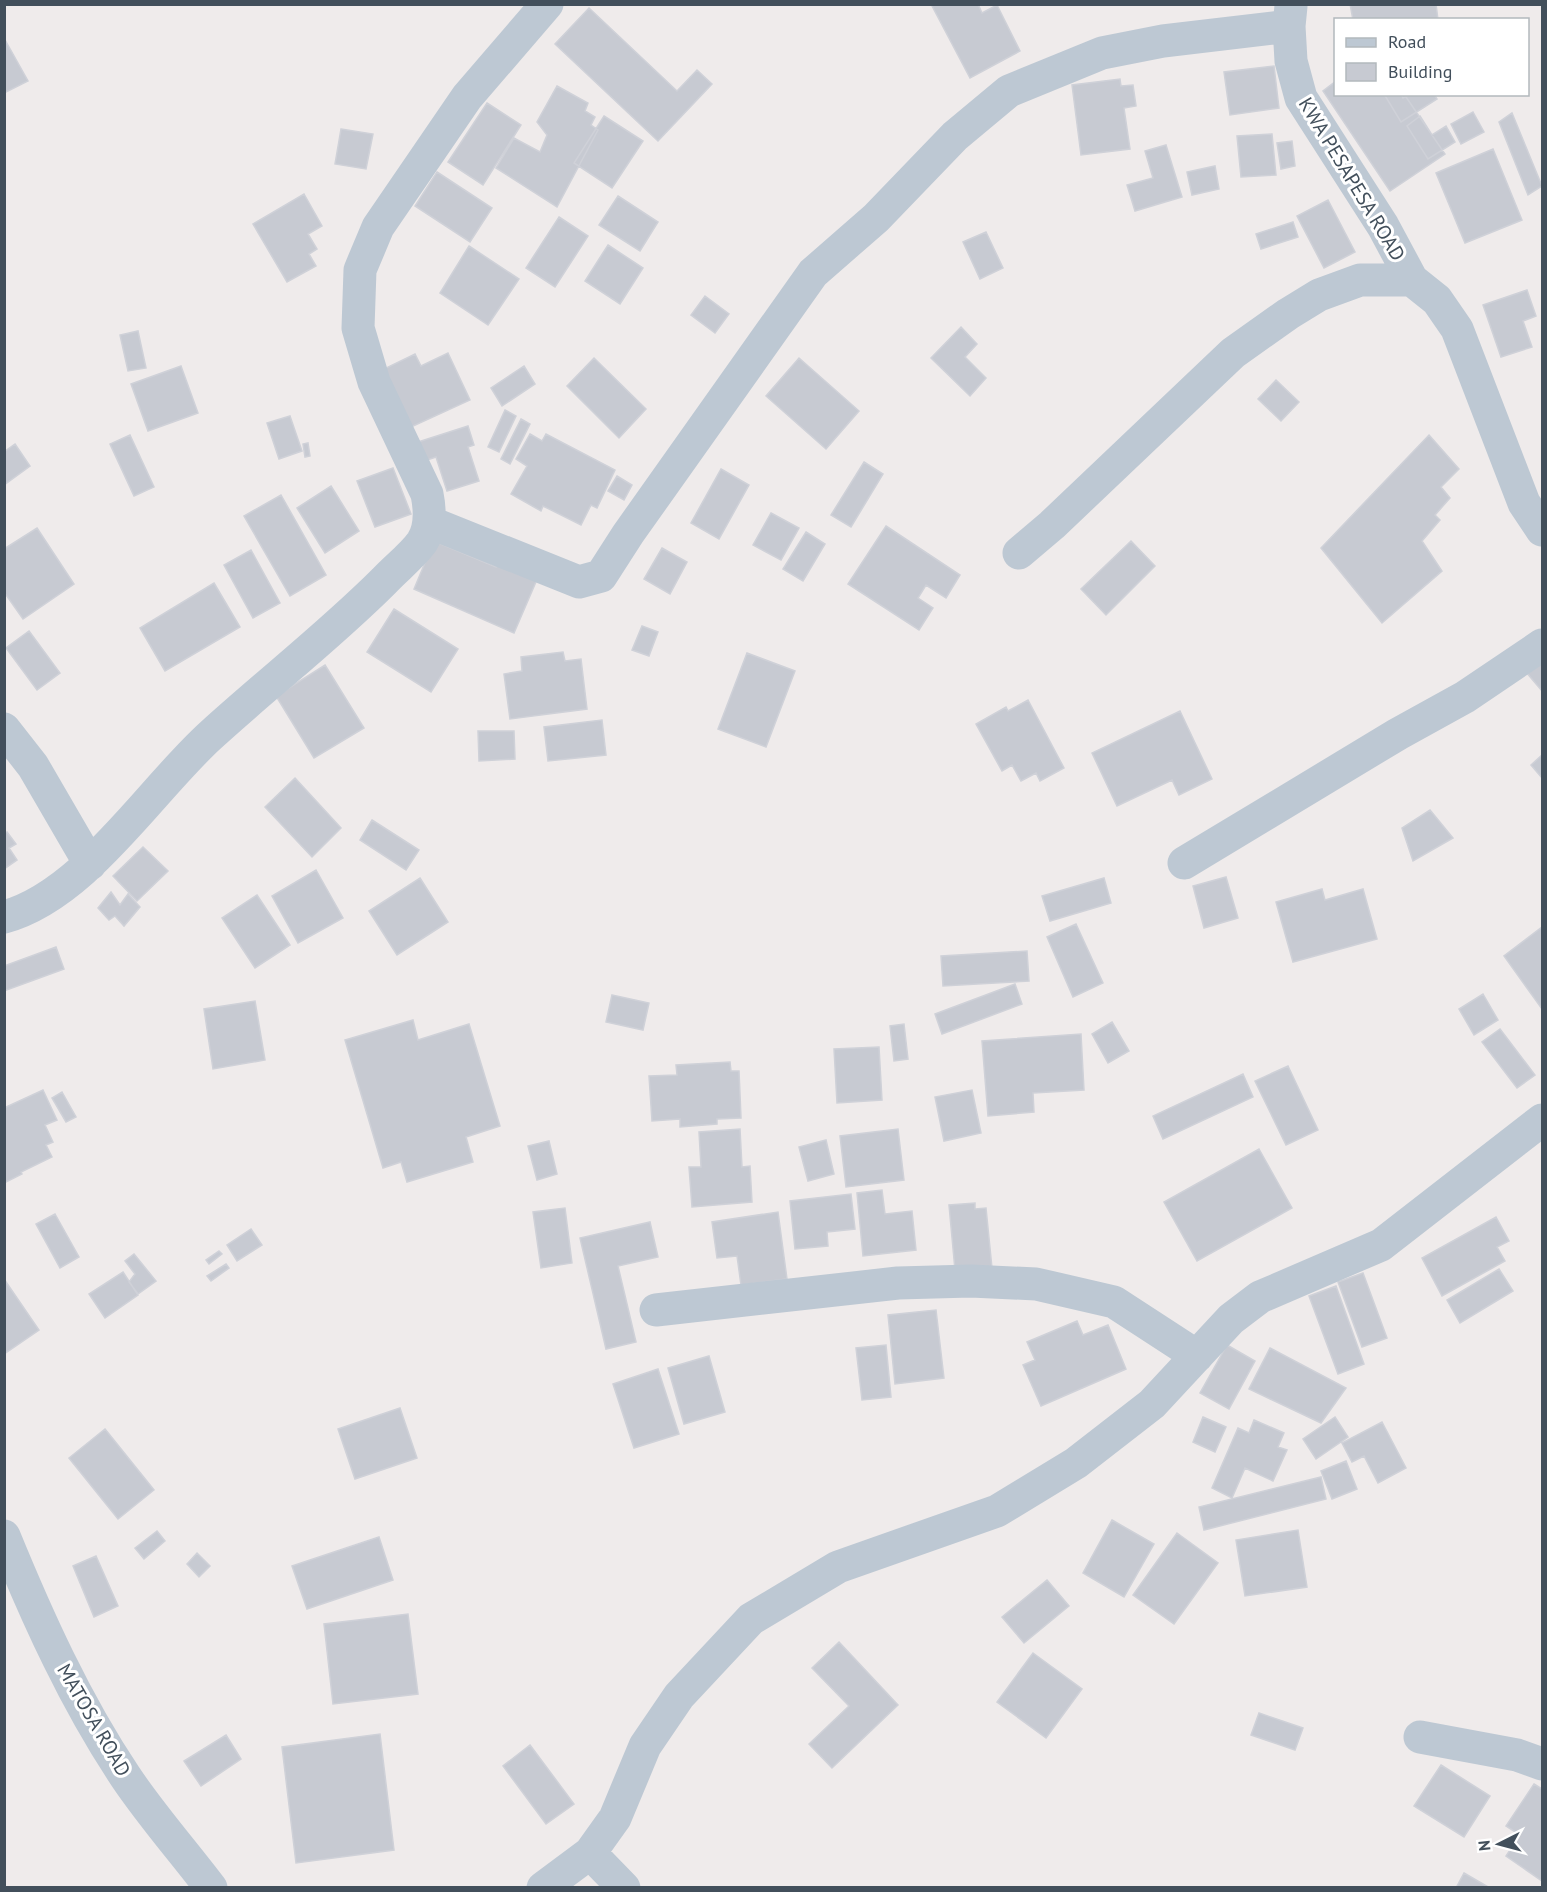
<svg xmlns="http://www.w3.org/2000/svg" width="1547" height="1892" viewBox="0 0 1547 1892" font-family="'PT Sans',sans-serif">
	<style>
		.building { fill: #c7cad2; stroke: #cfd1d8; stroke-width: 1.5 }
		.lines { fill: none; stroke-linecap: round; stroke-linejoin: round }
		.minor { stroke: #bdc8d3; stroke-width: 33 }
		.tertiary { stroke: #bdc8d3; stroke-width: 33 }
		.labels { text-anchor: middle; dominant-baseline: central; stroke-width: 6; stroke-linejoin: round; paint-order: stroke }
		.street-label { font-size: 20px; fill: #424f5b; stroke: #fff }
	</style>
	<rect width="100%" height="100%" fill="#efebeb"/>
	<path class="building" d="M931 4H978L982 13 997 5 1020 51 970 78Z
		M1350 4H1436L1438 20H1353Z
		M589 8 677 91 697 70 712 84 658 141 555 44Z
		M4 38 28 81 4 93Z
		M1274 66 1279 108 1230 115 1224 72Z
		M1120 79 1121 86 1133 85 1136 106 1124 108 1130 149 1081 155 1072 85Z
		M1336 81V94H1404L1445 154 1390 191 1323 91Z
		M557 86 588 103 585 111 595 117 591 125 598 130 557 207 496 168 514 138 540 152 547 135 537 122Z
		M1384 94H1401L1403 98 1410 94H1434L1437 99 1401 122Z
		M487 103 521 125 483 185 448 162Z
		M1473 112 1484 132 1461 144 1451 124Z
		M1512 113 1542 186 1528 195 1499 122Z
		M604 116 643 141 612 188 574 163Z
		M1420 116 1432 135 1446 126 1455 142 1428 159 1407 126Z
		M341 129 373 134 366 169 335 164Z
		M1272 134 1276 175 1241 177 1237 136Z
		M1292 141 1295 166 1281 169 1277 143Z
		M1166 145 1182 197 1135 211 1127 185 1153 178 1145 151Z
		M1493 149 1522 220 1465 243 1436 173Z
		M1215 166 1219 189 1192 195 1187 172Z
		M437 172 492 208 470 242 415 206Z
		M304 194 322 226 308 234 317 249 309 254 316 266 287 282 253 224Z
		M618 196 658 222 640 251 599 225Z
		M1328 200 1355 252 1324 268 1297 216Z
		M559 217 588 236 555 287 526 268Z
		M1293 222 1298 237 1261 249 1256 234Z
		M986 232 1003 268 980 279 963 242Z
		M608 245 643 268 620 304 585 281Z
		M469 246 519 279 488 325 440 293Z
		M1527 290 1536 316 1523 321 1532 347 1501 357 1483 305Z
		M705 296 729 314 715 333 691 315Z
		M961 327 977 344 965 357 986 378 970 396 931 358Z
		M138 331 146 368 128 371 120 335Z
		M448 353 470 400 411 427 384 369 415 354 421 366Z
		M594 358 646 409 619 438 567 386Z
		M799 358 859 411 826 449 766 396Z
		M181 366 198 413 148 431 131 384Z
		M524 366 535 384 502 406 491 388Z
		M1276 380 1299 402 1281 421 1258 399Z
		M505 410 516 416 499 452 488 447Z
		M290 416 302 451 279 459 267 423Z
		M521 419 530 424 510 464 501 459Z
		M468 426 474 445 468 447 479 481 447 491 436 457 424 461 418 442Z
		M530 434 542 441 546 434 615 470 597 508 591 505 581 525 543 506 541 511 511 494 527 466 516 459Z
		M130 435 154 487 134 496 110 444Z
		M1429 435 1459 469 1441 487 1450 498 1435 515 1440 520 1422 541 1442 571 1382 623 1321 548Z
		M308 443 310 456 305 457 303 444Z
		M15 444 30 466 4 485V452Z
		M864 462 883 474 851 527 831 515Z
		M393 468 411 514 375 527 357 481Z
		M721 469 749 485 719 539 691 523Z
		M617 476 632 485 624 500 608 491Z
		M331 486 359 531 325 553 297 508Z
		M281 495 326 575 290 596 244 516Z
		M771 513 799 528 781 560 753 545Z
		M886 526 960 575 946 598 926 585 918 598 933 608 919 630 848 584Z
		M37 528 74 584 23 619 4 592V549Z
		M806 532 825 544 803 581 783 569Z
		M434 541 496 567 500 558 539 575 514 633 414 589Z
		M1131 541 1155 566 1106 615 1081 589Z
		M662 548 687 562 670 594 644 579Z
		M251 550 280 603 253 618 224 565Z
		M214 583 240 627 165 671 140 628Z
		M394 609 458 649 431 692 367 652Z
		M642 626 658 632 649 656 632 650Z
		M29 631 60 673 37 690 6 648Z
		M563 652 565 661 581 659 587 709 510 719 504 674 522 671 521 657Z
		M747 653 795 671 766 747 718 729Z
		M1542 657V691L1526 672Z
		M325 665 364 728 314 758 276 696Z
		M1028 700 1064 768 1040 781 1036 773 1021 781 1012 765 1002 771 976 724 1006 707 1008 711Z
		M1180 711 1212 779 1179 795 1172 780 1117 806 1092 753Z
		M602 720 606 755 548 761 544 727Z
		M478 731H514L515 759 479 761Z
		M1542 755V778L1531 765Z
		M295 778 341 828 312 857 265 807Z
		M1430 810 1453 838 1413 861 1402 828Z
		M372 820 419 850 406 870 360 840Z
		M7 832 16 844 9 848 17 860 4 869V834Z
		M143 847 168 871 137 901 113 876Z
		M316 870 343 918 298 943 272 896Z
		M1226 877 1238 918 1204 928 1193 886Z
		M420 878 448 922 397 955 369 911Z
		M1104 878 1111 903 1050 921 1042 896Z
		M1322 889 1325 900 1363 889 1377 939 1293 962 1276 902Z
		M111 892 120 905 128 894 140 907 124 926 115 916 109 920 98 908Z
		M257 895 290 945 255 968 222 918Z
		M1076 924 1103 983 1073 997 1047 937Z
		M1542 927V1009L1504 956Z
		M56 947 64 969 4 991V966Z
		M1027 951 1029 981 943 986 941 956Z
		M1015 984 1022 1004 942 1034 935 1014Z
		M1483 994 1498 1020 1474 1035 1459 1009Z
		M612 995 649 1003 643 1030 606 1022Z
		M255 1001 265 1060 213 1069 204 1009Z
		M413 1020 418 1040 469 1024 500 1126 466 1137 473 1162 407 1182 401 1162 383 1168 345 1040Z
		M1112 1022 1129 1051 1108 1063 1092 1034Z
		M904 1024 908 1059 894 1061 890 1026Z
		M1500 1029 1535 1075 1517 1088 1482 1042Z
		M1081 1034 1084 1090 1033 1093 1034 1112 988 1116 982 1041Z
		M879 1047 882 1100 837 1103 834 1049Z
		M730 1062 731 1071H739L741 1118 717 1119V1124L680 1127V1119L652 1121 649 1076 677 1075 676 1065Z
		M1288 1066 1318 1130 1286 1145 1255 1081Z
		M1243 1074 1253 1097 1163 1139 1153 1116Z
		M43 1090 57 1120 45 1125 53 1142 46 1145 52 1157 21 1172 22 1174 4 1183V1108Z
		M972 1090 981 1133 944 1141 935 1097Z
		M62 1092 76 1117 66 1122 52 1098Z
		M740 1129 742 1167 750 1166 752 1202 692 1207 689 1167H701L699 1132Z
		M898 1129 904 1180 846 1187 840 1136Z
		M826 1140 834 1174 808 1181 799 1147Z
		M549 1141 557 1174 537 1180 528 1146Z
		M1259 1149 1292 1208 1197 1261 1164 1202Z
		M882 1190 885 1214 912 1211 916 1250 863 1256 857 1193Z
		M851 1194 855 1229 827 1232 828 1246 795 1249 790 1201Z
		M975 1203V1209L986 1208 993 1278 956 1281 949 1205Z
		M565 1208 572 1263 541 1268 533 1212Z
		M778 1212 787 1279 741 1285 737 1256 717 1258 712 1222Z
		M55 1214 79 1257 60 1268 36 1224Z
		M1496 1217 1509 1241 1497 1247 1505 1261 1442 1296 1422 1258Z
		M650 1222 658 1257 618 1266 636 1342 606 1349 580 1238Z
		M251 1229 262 1245 237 1261 227 1245Z
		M219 1251 222 1254 209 1264 206 1260Z
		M134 1254 156 1281 138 1294 129 1282 135 1274 125 1261Z
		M226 1264 229 1268 211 1281 207 1276Z
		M1499 1269 1513 1291 1460 1323 1447 1300Z
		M123 1272 138 1295 105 1318 89 1294Z
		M1363 1273 1387 1338 1362 1347 1338 1282Z
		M4 1279 39 1330 4 1354Z
		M1336 1286 1364 1364 1338 1374 1309 1296Z
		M936 1310 944 1378 895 1384 888 1315Z
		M1077 1321 1083 1335 1108 1325 1126 1369 1041 1406 1023 1365 1035 1360 1027 1342Z
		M886 1345 891 1397 862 1400 856 1348Z
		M1227 1345 1255 1361 1229 1409 1200 1393Z
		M1270 1348 1346 1388 1321 1423 1249 1389Z
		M709 1356 725 1412 684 1424 668 1368Z
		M658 1369 679 1434 634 1448 613 1384Z
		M400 1408 417 1458 355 1479 338 1429Z
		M1203 1417 1226 1427 1215 1452 1193 1442Z
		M1335 1417 1348 1437 1316 1459 1303 1439Z
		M1254 1420 1284 1433 1278 1447 1287 1450 1273 1481 1245 1468 1232 1498 1212 1488 1238 1428 1249 1433Z
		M1382 1422 1406 1468 1378 1483 1364 1456 1352 1462 1342 1443Z
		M105 1429 154 1490 118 1519 69 1458Z
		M1346 1461 1357 1489 1332 1499 1321 1471Z
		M1321 1477 1326 1499 1204 1530 1199 1507Z
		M1112 1520 1154 1544 1124 1597 1083 1573Z
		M1298 1530 1307 1587 1245 1596 1236 1540Z
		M157 1531 165 1541 144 1559 135 1548Z
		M1177 1533 1218 1563 1174 1624 1133 1595Z
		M379 1537 393 1580 307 1609 292 1566Z
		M197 1553 210 1566 199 1577 187 1564Z
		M96 1556 118 1606 94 1617 73 1566Z
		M1047 1580 1069 1606 1024 1643 1002 1617Z
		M408 1614 418 1694 333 1704 324 1624Z
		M839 1642 898 1705 832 1768 809 1744 849 1706 812 1668Z
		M1033 1653 1082 1689 1046 1738 997 1702Z
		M1259 1713 1303 1728 1295 1750 1251 1735Z
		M380 1734 394 1850 296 1863 282 1747Z
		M226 1735 241 1759 201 1786 184 1761Z
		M530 1745 574 1804 546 1824 503 1766Z
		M1441 1765 1490 1796 1464 1837 1414 1806Z
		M1534 1784 1542 1789V1881L1506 1856 1520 1835 1506 1826Z
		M1464 1873 1490 1888H1456Z"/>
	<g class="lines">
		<path class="minor" d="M1291 6 1289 26 1291 61 1301 98 1383 226 1412 280
			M429 522 579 582 601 576 628 534 813 273 876 218 955 136 1009 91 1102 53 1163 41 1289 26
			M1019 553 1052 525 1233 353 1288 314 1319 295 1360 280H1412L1437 300 1457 329 1524 503 1542 530
			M4 729 33 766 90 864
			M1184 863 1398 734 1465 697 1542 645
			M4 917C85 895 150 790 211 735 268 683 329 636 384 581 396 568 412 556 422 542 431 528 430 509 427 494L374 382 358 328 360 270 378 227 467 97 547 4
			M656 1310 898 1283 971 1281 1036 1284 1114 1302 1197 1356
			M1420 1737 1517 1755 1542 1764
			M590 1853 624 1888
			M543 1888 590 1853 615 1818 645 1746 679 1696 751 1619 838 1567 997 1511 1076 1463 1152 1404 1231 1319 1260 1297 1381 1245 1542 1120"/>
		<path class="tertiary" d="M4 1536C38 1619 75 1701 125 1776 151 1815 183 1851 211 1888"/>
	</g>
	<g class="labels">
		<g class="street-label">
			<text transform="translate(1352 179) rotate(59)">KWA PESAPESA ROAD</text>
			<text transform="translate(94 1720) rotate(60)">MATOSA ROAD</text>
		</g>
	</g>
	<rect width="1547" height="1892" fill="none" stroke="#424f5b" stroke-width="12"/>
	<rect x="1334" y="18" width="195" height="78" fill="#ffffff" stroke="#b3b9bd" stroke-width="1.5"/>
	<rect x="1346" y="38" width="30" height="9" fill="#bdc8d3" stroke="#b3b9bd" stroke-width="1.5"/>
	<text x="1388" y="48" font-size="18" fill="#424f5b">Road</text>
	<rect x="1346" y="63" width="30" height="18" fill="#c7cad2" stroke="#b3b9bd" stroke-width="1.5"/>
	<text x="1388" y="78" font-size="18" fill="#424f5b">Building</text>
	<g transform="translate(1499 1844) rotate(264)" stroke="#ffffff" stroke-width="4.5" paint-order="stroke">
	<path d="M0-4.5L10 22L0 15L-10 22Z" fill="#424f5b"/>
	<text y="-9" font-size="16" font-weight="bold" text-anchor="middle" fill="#424f5b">N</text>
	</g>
</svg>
